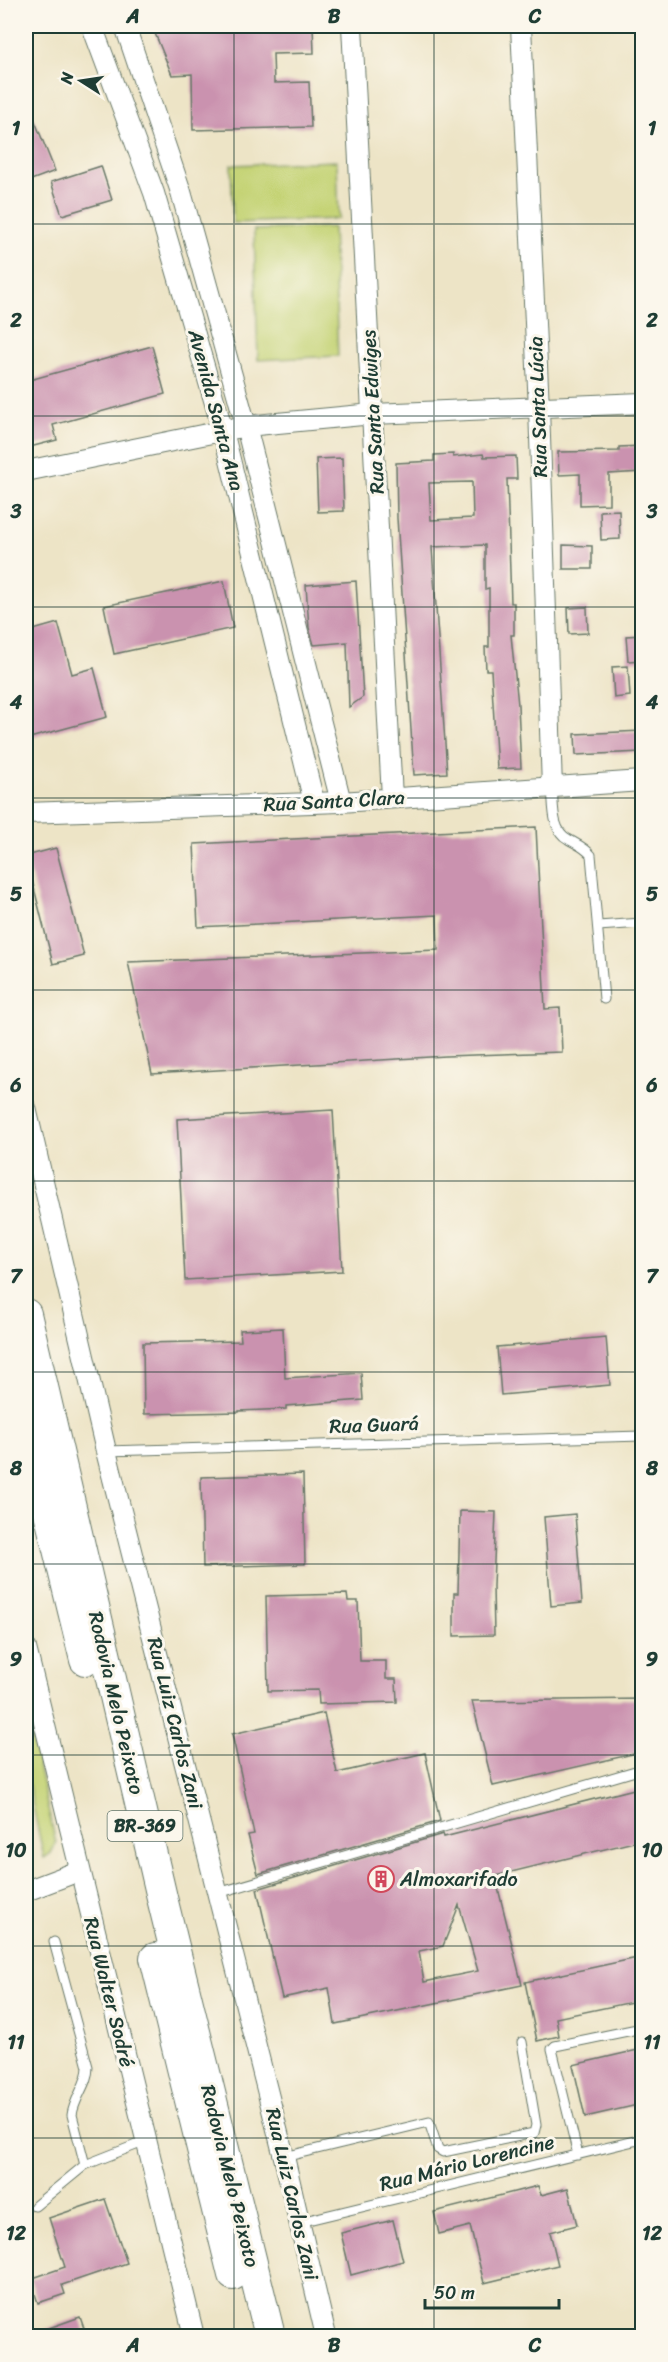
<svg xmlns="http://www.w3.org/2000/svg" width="668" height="2362" viewBox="0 0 668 2362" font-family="Sriracha,sans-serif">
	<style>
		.green { fill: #c4d375; stroke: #728854; stroke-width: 1.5 }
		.building { fill: #ca92af; fill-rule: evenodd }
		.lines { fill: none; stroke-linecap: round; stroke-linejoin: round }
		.service-casing { stroke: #677767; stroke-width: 11 }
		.minor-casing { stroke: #677767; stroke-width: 22 }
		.primary-casing { stroke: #677767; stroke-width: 32 }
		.service { stroke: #fff; stroke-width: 9 }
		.minor { stroke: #fff; stroke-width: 20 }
		.primary { stroke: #fff; stroke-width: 30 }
		.grid { fill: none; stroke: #1f3d34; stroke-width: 1.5; stroke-opacity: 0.55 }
		.labels { text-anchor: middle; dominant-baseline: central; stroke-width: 6; stroke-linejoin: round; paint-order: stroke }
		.shield { fill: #fbf7ec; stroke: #61756b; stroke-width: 1.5 }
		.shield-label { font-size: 18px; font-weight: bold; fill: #1f3d34 }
		.street-label { font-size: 20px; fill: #1f3d34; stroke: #fbf7ec }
		.poi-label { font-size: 20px; fill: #1f3d34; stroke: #fbf7ec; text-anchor: start }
		.neatline { fill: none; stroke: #1f3d34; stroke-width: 2 }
		.grid-label { font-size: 20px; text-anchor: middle; font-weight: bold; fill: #1f3d34 }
	</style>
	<rect width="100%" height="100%" fill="#fbf7ec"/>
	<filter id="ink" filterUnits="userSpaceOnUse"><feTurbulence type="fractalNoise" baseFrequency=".0167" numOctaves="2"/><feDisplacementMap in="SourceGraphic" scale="12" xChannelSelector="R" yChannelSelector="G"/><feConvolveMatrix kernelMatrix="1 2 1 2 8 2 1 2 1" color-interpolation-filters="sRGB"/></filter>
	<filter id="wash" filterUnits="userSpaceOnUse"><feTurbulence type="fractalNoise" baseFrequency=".008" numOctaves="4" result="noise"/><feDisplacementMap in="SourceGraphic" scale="24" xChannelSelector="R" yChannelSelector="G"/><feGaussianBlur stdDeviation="1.35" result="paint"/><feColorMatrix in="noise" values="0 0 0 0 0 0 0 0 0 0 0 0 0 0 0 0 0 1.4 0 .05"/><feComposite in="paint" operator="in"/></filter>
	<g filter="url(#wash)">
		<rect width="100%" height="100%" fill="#ede4c6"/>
		<path class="green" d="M337 161 339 219 233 223 231 165Z
			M333 227 338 356 258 360 254 230Z
			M26 1713 56 1843 51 1853 44 1858 26 1773Z"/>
		<g id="blocks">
			<path class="building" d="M152 26H313L314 53 273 54 274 83 309 82 311 127 193 130 192 74 172 75Z
				M26 99 55 171 26 182Z
				M101 166 112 200 62 215 51 182Z
				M152 346 165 394 53 425 57 440 26 448V381Z
				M642 446V472L609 474V504L580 505V474L559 475 558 452 619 451V447Z
				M453 454V457L483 454 484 457 516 456 517 479H507L511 603H514V635H511L518 705 521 768 497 769 491 670H486L485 647H489V588L485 589V545L432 547 447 773 414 775 397 518 396 463 434 461V455ZM472 482 473 518 431 520 429 483Z
				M342 458 344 511 318 512 316 459Z
				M619 510 620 539 601 540 600 511Z
				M563 545 592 546V569H563Z
				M224 581 233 628 114 654 104 606Z
				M356 581 363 697 349 707 347 642 314 645 309 628 306 585Z
				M587 607 588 633 569 634 568 608Z
				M58 623 72 674 94 668 107 717 26 739V686L29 685 26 672V632Z
				M642 635V660L628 661 626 636Z
				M628 666 630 696 614 698 612 667Z
				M642 731V752L576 755 575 734Z
				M536 827 545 1009 560 1008 562 1052 446 1056 152 1074 128 962 438 950 437 915 198 927 194 844Z
				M56 848 84 956 53 964 26 856Z
				M333 1110 342 1271 185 1280 177 1119Z
				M283 1328 285 1378 361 1373 363 1400 286 1406V1409L239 1411V1412L144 1414 143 1343 241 1341 240 1330Z
				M606 1337 610 1385 501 1395 497 1347Z
				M303 1474 305 1564 203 1567 201 1477Z
				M460 1511 496 1512 493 1586 494 1635 454 1636V1593H458Z
				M575 1514 582 1603 551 1606 544 1517Z
				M347 1594 348 1601H358L360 1661H386V1679H396L397 1702 319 1704 318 1690 268 1691 266 1596Z
				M642 1699V1752L493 1786 472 1701Z
				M324 1713 337 1773 425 1753 440 1821 258 1874 248 1835 254 1834 232 1734Z
				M642 1787V1840L495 1876 522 1985 335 2024 329 1988 282 1998 257 1889 443 1834 444 1837ZM459 1905 478 1971 424 1982 419 1951 443 1946Z
				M642 1957V2000L556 2018 559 2036 537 2041 525 1982Z
				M642 2049V2104L585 2117 573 2065Z
				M538 2186 541 2195 568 2188 577 2225 550 2232 558 2265 484 2283 470 2226 439 2234 434 2212Z
				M105 2199 127 2263 62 2285 65 2294 38 2303 30 2279 65 2267 49 2218Z
				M393 2220 403 2261 351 2275 341 2233Z
				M80 2317 87 2337H32V2334Z"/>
		</g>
	</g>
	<g filter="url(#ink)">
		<use href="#blocks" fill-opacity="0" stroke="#677767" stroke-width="1.5"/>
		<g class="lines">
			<defs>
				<path id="service" d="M552 788C554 805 551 830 568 839 576 844 585 847 591 855L604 999
					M598 926 642 923
					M106 1451 642 1436
					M218 1893 642 1769
					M54 1942 88 2067C88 2084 74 2098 72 2115L85 2165
					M578 2155 552 2049 555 2046 642 2028
					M284 2157 429 2122 438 2149 443 2152 534 2133 536 2125 522 2042
					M35 2206 85 2165 146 2141
					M300 2222 642 2139"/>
				<path id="minor" d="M92 26 154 193 223 431 314 802
					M125 26 181 192 246 426 341 802
					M352 26 392 798
					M521 26 539 408 552 788
					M26 471 246 426 373 414 642 403
					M26 813 341 802 642 781
					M26 1108 106 1451 284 2157 326 2336
					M26 1648 194 2336
					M26 1891 79 1871"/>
				<path id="primary" d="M26 1314 163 1902 270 2336
					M26 1418 85 1660
					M155 1958 233 2275"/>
			</defs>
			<use href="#service" class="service-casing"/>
			<use href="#minor" class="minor-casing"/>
			<use href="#primary" class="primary-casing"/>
			<use href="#service" class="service"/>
			<use href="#minor" class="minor"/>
			<use href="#primary" class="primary"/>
		</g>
	</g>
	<path class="grid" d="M234 26V2336M434 26V2336M26 224H642M26 416H642M26 607H642M26 798H642M26 990H642M26 1181H642M26 1372H642M26 1564H642M26 1755H642M26 1946H642M26 2138H642"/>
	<defs>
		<symbol id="building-ring" viewBox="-11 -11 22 22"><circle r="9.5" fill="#fbf7ec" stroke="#d1495b" stroke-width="1.5"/><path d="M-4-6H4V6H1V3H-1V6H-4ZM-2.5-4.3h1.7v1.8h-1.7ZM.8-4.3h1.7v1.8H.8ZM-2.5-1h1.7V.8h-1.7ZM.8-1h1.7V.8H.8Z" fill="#d1495b"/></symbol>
	</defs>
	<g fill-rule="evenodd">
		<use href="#building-ring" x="366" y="1864" width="30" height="30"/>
	</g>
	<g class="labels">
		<rect class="shield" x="107.5" y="1811" width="75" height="30" rx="4.5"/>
		<g class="shield-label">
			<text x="145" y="1826">BR-369</text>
		</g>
		<g class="street-label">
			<text transform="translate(538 407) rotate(-92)">Rua Santa Lúcia</text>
			<text transform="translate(216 410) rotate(75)">Avenida Santa Ana</text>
			<text transform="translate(373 412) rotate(-93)">Rua Santa Edwiges</text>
			<text transform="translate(334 801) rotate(-3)">Rua Santa Clara</text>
			<text transform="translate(374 1425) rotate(-2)">Rua Guará</text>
			<text transform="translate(116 1703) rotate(77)">Rodovia Melo Peixoto</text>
			<text transform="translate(175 1723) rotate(76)">Rua Luiz Carlos Zani</text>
			<text transform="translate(109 1992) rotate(76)">Rua Walter Sodré</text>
			<text transform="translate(467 2163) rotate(-14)">Rua Mário Lorencine</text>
			<text transform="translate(230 2176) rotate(76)">Rodovia Melo Peixoto</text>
			<text transform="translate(292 2194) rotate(77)">Rua Luiz Carlos Zani</text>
		</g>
		<g class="poi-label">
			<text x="400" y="1879">Almoxarifado</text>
		</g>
	</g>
	<rect width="668" height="2362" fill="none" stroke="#fbf7ec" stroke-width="66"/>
	<g transform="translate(81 81) rotate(282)" stroke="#fbf7ec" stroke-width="4.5" paint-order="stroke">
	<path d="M0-4.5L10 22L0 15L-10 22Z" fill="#1f3d34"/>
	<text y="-9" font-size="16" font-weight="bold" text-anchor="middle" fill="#1f3d34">N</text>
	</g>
	<path d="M425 2299v9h134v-9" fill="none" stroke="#1f3d34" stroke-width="3"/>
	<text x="434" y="2299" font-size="18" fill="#1f3d34" stroke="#fbf7ec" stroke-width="4.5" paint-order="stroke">50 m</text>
	<rect x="33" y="33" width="602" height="2296" class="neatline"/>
	<g class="grid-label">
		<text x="133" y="23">A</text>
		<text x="334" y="23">B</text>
		<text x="535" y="23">C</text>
		<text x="16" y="135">1</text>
		<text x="652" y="135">1</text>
		<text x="16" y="327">2</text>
		<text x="652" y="327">2</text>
		<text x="16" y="518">3</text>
		<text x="652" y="518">3</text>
		<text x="16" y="709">4</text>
		<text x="652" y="709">4</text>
		<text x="16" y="901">5</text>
		<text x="652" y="901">5</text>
		<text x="16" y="1092">6</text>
		<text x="652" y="1092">6</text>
		<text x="16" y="1283">7</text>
		<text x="652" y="1283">7</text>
		<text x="16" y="1475">8</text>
		<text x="652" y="1475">8</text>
		<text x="16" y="1666">9</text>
		<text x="652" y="1666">9</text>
		<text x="16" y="1857">10</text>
		<text x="652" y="1857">10</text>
		<text x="16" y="2049">11</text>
		<text x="652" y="2049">11</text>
		<text x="16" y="2240">12</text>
		<text x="652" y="2240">12</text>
		<text x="133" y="2352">A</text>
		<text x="334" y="2352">B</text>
		<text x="535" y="2352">C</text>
	</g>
</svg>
